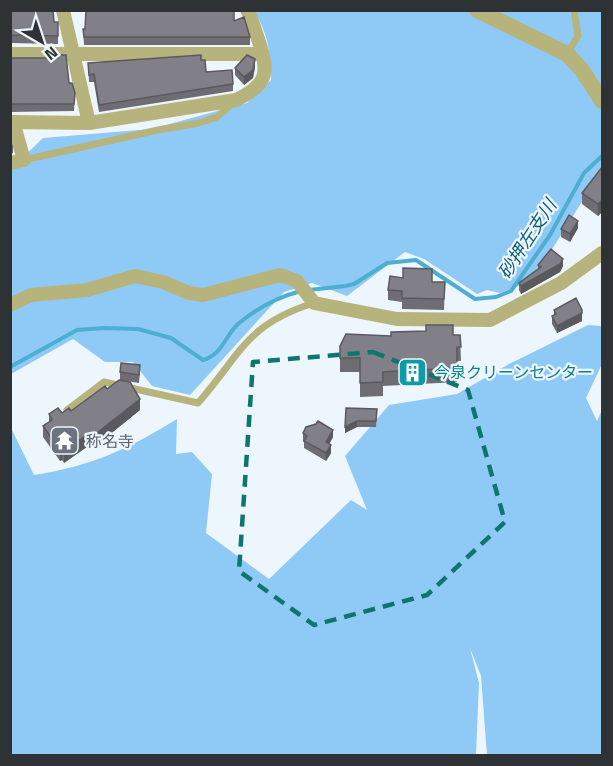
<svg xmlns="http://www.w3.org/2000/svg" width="613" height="766" viewBox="0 0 613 766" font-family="'Titillium Web','Noto Sans JP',sans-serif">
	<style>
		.green { fill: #8fcaf7 }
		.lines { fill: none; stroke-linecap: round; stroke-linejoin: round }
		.stream { stroke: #4cafd1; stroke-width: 4 }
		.service { stroke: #b7b37c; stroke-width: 7 }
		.minor { stroke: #b7b37c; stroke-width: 14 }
		.tertiary { stroke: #b7b37c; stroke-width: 16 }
		.wall { fill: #6f6d74 }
		.shaded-wall { fill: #5a595e }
		.building { fill: #817f87; stroke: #5a595e; stroke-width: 1.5 }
		.marked { fill: none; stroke: #0f766e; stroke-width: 4.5; stroke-dasharray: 12 8; stroke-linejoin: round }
		.labels { text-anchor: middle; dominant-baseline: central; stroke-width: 4.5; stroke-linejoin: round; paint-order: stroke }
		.culture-label { font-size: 16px; fill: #0d838f; stroke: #eef6fd; text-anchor: start }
		.worship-label { font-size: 16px; fill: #5b616d; stroke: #eef6fd; text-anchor: start }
		.water-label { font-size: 18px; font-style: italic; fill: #0c5f76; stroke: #eef6fd }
	</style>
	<rect width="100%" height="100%" fill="#eef6fd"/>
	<path class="green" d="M254 11H602V170L532 281 500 293 487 290 477 294 424 259 405 252 347 296 312 283 284 292 190 395 152 386 133 362H105L73 339 11 374 10 170 43 138 151 129 247 103 271 80C271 54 268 33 254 11Z
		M588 325 602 326V364L586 398 597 421 602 410V755H487L481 676 470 648 479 683 476 755H11L10 426 34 475C92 466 128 449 177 419L176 454 192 452 212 474 206 533 269 579 351 500 367 510 345 456 389 405 457 394 509 364Z"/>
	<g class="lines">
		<path class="stream" d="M309 290 345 286 354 284 387 263 416 260 475 299 496 297 511 291 550 235 584 173 602 156
			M10 367 77 330 104 328 138 329 171 338 203 360C222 355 225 336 238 324 257 308 278 297 301 291"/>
		<path class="service" d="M567 54 578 36 574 10
			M24 160 158 130 199 123 217 117 234 102
			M67 410 104 382 198 403C241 354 246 324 314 303"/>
		<path class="minor" d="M63 10 89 123
			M10 54H263
			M10 122 89 123 236 100C268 85 269 72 259 42 255 31 253 21 247 10
			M10 163 24 160 13 122
			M10 305 31 295 87 290 135 276 163 282 189 293 203 295 280 275 297 281 314 303 397 319 490 320 561 283 602 253"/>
		<path class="tertiary" d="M477 10 567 54 582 70 602 101"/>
	</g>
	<path class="wall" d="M10 10 54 22H58V44L10 43Z
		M234 21 250 37V45H84L83 29Z
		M10 58 69 83 75 93 74 111 10 112Z
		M201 60 206 72 233 84V91L99 112 94 82H89L88 63Z
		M255 67 253 78 244 85 235 75V68Z
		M10 138 13 146V153L10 154Z
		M603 166V211L598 216 582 204V193Z
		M578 228 570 242 561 237V229Z
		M538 265 563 266 560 272 521 294 519 290V283L538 269Z
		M432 282H445L444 310 402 309V302L388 300V290Z
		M554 310 582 317V321L557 333 552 324V316L554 315Z
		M460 335 461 361H457V382L383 386V396L360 397V372H340V346L391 336Z
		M120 372H140L139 383 120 380Z
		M107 389 140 410 93 448 91 444 64 463 62 460 60 461 43 437V426L49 422V414L71 411Z
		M377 409 376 427H357L345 433V427Z
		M303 433 333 437 329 444 331 453 326 461 304 448V442L303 441Z"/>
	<path class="shaded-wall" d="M255 59V67L253 78 244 85V77Z
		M603 199V211L598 216V204Z
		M578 221V228L570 242V234Z
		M563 259V266L560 272 521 294V286Z
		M582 310V321L557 333V326Z
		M140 399V410L93 448V436Z
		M357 421V427L345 433V427Z
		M333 430V437L326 450V442Z
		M91 432V444L64 463V451Z
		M331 445V453L326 461V453Z
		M62 448V460L60 461V450Z"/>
	<path class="building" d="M10 10H53L54 22H58V36L10 35Z
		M86 10H234V21L244 17 250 37H84L83 29H85Z
		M58 55H66L69 83H72L75 93 74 104H10V58H58Z
		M201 55V60H205L206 72 232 70 233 84 99 105 94 74 89 75 88 63Z
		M247 55 255 59 253 70 244 77 235 68Z
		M603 166V199L598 204 582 193Z
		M569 215 578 221 570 234 561 229Z
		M551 249 563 259 560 264 521 286 519 283 541 267 538 265Z
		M403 268 432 269V282H445L444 299 402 298V291L388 290 390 276 403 278Z
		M576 298 582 310V313L557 326 552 316 556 314 554 310Z
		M426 325H453V335H460L461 347H457V368L383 372V382L360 383V358H340V346L346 334 391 336V332L426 331Z
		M121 363 140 365 139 375 120 372Z
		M119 380 130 382 140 399 93 436 91 432 64 451 62 448 60 450 43 426 52 420 49 414 58 408 62 413 69 408 71 411 105 386 107 389Z
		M346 408 377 409 376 421H357L345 427Z
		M318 421 333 430 326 442 331 445 326 453 304 441 307 436 303 433 306 427 316 424Z"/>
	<path class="marked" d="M373 352 468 390 505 522 427 595 314 625 239 571 253 362Z"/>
	<defs>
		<symbol id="building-square" viewBox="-11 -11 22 22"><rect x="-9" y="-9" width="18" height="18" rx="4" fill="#0f9aa8" stroke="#eef6fd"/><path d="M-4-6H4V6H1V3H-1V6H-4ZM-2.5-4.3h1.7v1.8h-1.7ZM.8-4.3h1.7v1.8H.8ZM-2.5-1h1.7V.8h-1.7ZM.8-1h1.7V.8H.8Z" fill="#fff"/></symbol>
		<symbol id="temple-square" viewBox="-11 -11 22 22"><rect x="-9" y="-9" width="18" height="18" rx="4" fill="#6b7280" stroke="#eef6fd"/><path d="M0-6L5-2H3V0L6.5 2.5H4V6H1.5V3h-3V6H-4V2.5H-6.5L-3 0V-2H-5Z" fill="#fff"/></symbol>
	</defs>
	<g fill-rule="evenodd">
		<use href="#building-square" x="396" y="356" width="33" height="33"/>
		<use href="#temple-square" x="48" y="424" width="33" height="33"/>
	</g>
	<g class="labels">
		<g class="culture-label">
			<text x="434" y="372">今泉クリーンセンター</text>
		</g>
		<g class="worship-label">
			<text x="86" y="441">称名寺</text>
		</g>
		<g class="water-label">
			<text transform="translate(527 239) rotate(-57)">砂押左支川</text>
		</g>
	</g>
	<rect width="613" height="766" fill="none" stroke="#2f3235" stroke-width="24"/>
	<g transform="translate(42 42) rotate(141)" stroke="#eef6fd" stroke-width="4.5" paint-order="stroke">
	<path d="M0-4.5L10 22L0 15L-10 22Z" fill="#2f3235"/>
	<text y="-9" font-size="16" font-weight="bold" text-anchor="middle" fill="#2f3235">N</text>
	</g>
</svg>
